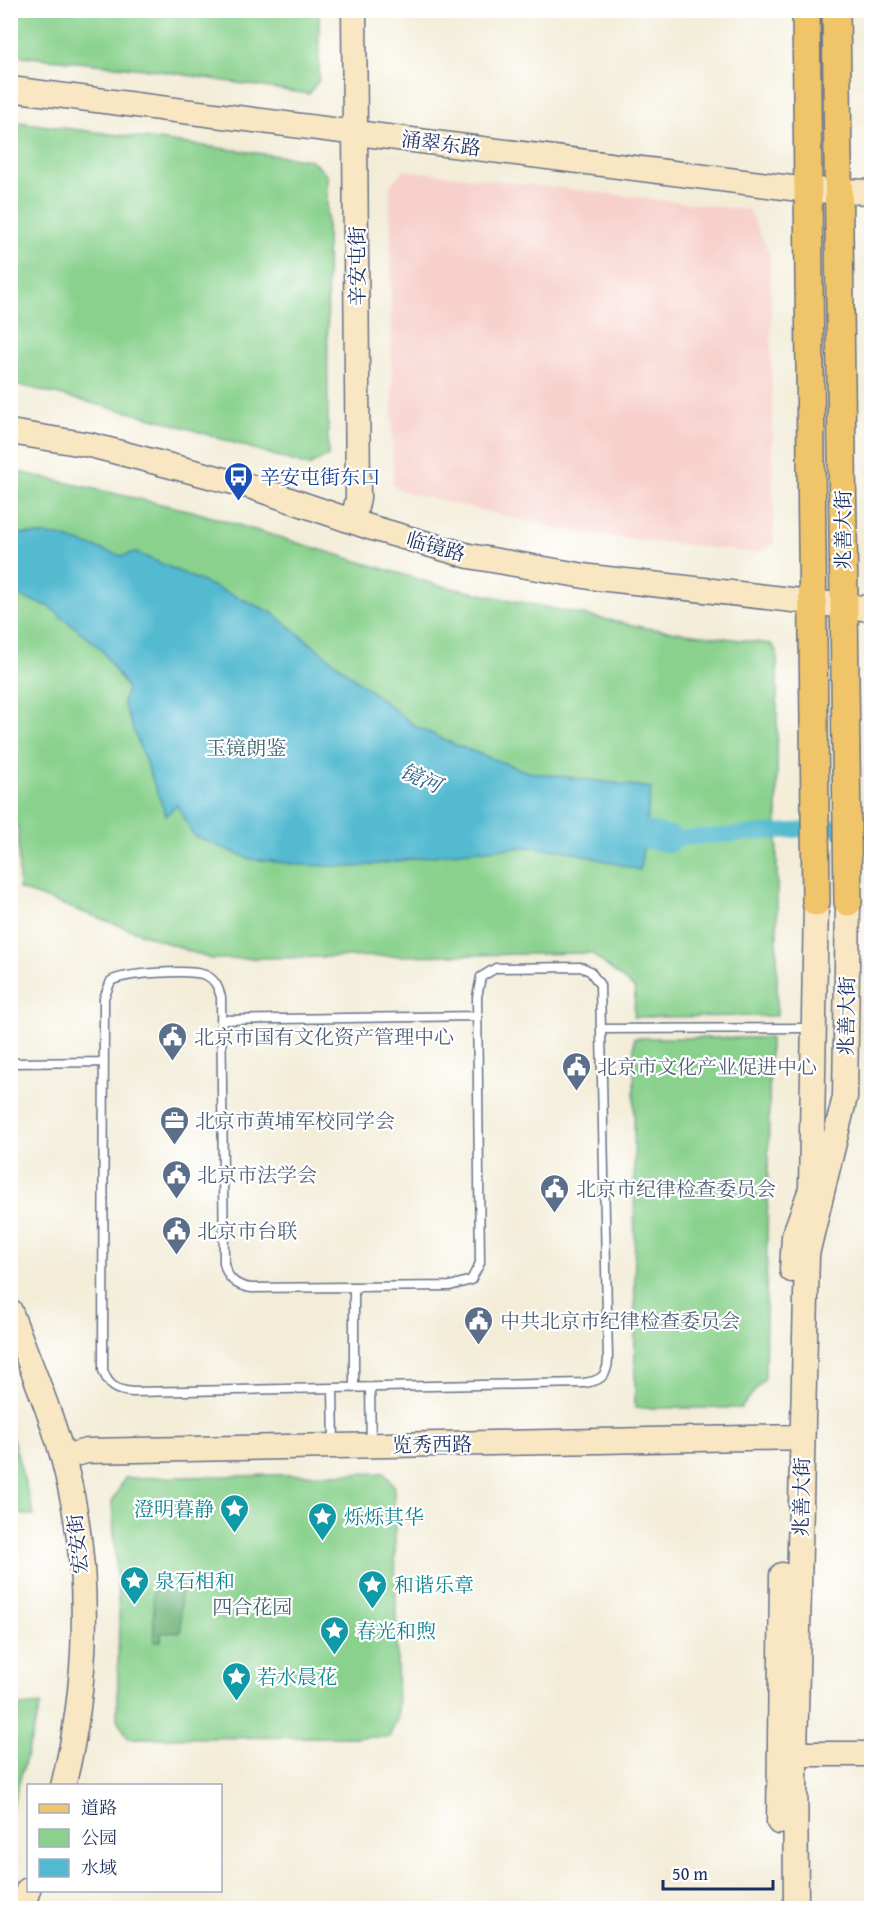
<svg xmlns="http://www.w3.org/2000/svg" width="882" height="1919" viewBox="0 0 882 1919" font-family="'Gentium Book Plus','Noto Serif SC',serif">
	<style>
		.built { fill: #f7d0cb }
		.green { fill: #89d18d; stroke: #528076; stroke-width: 1.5 }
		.forest { fill: #6eb378; stroke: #44716b; stroke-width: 1.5 }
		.water { fill: #52bad0; stroke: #367497; stroke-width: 1.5 }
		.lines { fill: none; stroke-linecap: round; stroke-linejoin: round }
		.canal { stroke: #52bad0; stroke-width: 15 }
		.river { stroke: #52bad0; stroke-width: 27 }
		.lane-casing { stroke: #677289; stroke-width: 11 }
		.secondary-casing { stroke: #677289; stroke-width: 27 }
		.primary-casing { stroke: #677289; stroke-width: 30 }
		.lane { stroke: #fff; stroke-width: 8 }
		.secondary { stroke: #f9e7c3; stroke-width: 24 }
		.primary { stroke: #f0c469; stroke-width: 27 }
		.labels { text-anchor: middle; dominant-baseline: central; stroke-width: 4.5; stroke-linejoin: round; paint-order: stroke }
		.street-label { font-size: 20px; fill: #1b2f5e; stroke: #fff }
		.transit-label { font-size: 20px; fill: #164399; stroke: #fff; text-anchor: start }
		.park-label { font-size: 20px; fill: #3c606c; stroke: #fff }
		.service-label { font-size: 20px; fill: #4e5e75; stroke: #fff; text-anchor: start }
		.culture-label { font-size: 20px; fill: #0d838f; stroke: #fff; text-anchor: start }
		.water-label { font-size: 21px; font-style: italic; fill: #2e6086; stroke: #fff }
	</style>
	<rect width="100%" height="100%" fill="#fff"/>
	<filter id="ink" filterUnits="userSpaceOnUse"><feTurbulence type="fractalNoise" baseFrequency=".0167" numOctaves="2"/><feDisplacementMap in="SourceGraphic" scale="12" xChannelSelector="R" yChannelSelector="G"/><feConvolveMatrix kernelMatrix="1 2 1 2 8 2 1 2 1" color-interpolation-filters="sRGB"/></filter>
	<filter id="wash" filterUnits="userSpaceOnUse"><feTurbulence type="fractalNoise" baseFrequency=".008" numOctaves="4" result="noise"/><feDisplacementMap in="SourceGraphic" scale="24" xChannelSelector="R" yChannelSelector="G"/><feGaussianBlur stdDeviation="1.35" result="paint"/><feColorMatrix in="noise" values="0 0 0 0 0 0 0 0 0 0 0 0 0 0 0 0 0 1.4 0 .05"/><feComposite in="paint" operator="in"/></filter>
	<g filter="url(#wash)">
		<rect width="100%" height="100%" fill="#f3edd8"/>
		<path class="built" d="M404 170 749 210 770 255 774 543 758 553 570 532 409 493 393 486 390 185Z"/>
		<path class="green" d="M11 10 319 11V80L309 94 154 70 11 55Z
			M10 121 311 160 327 175 328 456 308 466 164 421 11 383Z
			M10 470 192 511 437 585 647 628 771 644 777 652V1016L634 1017 635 989 591 953 211 959 19 889 18 826H10Z
			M634 1038H770L765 1378 741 1408H635Z
			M10 1432 14 1443 34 1515 11 1514Z
			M384 1473 394 1486 398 1717 389 1737 128 1738 117 1719 119 1615 112 1502 125 1478Z
			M41 1704 11 1811V1707Z"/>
		<path class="forest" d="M153 1573H161L162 1584H180L181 1632 161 1633V1641L154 1642Z"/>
		<path class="water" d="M11 533 59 536 122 556 135 552 271 612 415 726 456 745 528 772 651 788 640 870 568 851 529 847 468 851 356 867 304 865 250 859 194 836 177 805 166 815 123 703 127 688 101 649 84 635 48 606 11 594Z"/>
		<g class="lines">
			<path class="canal" d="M669 839 872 825"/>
			<path class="river" d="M608 828 669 839"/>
		</g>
	</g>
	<g filter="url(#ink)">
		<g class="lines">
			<defs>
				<path id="lane" d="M581 967 590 971 600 985 608 1360C607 1377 599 1381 584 1383L133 1392C117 1391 108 1386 103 1370L104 998 111 981C124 973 190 969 205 975 215 979 218 987 221 997L224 1263C227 1278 235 1286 251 1288L450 1286 471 1280 480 1263 477 997 481 977 496 968Z
					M221 1020 478 1016
					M601 1029 813 1028
					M10 1063 104 1062
					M354 1388V1287
					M370 1388 371 1445
					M333 1389 334 1445"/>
				<path id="secondary" d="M10 89 807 190 872 192
					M10 432 90 445 252 487 369 527 469 556 590 577 872 609
					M353 521 358 498 354 10
					M792 1270 794 1236 811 1189 816 902
					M10 1311C30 1365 54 1418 67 1474 92 1573 88 1688 63 1786
					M63 1457 87 1451 802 1437
					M781 1754H872
					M779 1822 782 1575
					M22 1908 28 1890
					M796 1908 795 1754 807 1254 845 1097 848 902"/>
				<path id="primary" d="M806 10 816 902
					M836 10 848 902"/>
			</defs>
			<use href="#lane" class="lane-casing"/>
			<use href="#secondary" class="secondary-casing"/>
			<use href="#primary" class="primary-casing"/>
			<use href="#lane" class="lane"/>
			<use href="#secondary" class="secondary"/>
			<use href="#primary" class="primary"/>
		</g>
	</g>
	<defs>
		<symbol id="bus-pin" viewBox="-11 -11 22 30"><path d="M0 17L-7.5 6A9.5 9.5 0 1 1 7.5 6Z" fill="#1a4fb4" stroke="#fff"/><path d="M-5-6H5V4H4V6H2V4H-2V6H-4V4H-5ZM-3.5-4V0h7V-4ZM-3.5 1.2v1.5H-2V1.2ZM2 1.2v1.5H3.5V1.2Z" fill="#fff"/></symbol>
		<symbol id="civic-pin" viewBox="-11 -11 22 30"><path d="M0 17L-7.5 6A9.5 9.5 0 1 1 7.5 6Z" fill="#5c6f8a" stroke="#fff"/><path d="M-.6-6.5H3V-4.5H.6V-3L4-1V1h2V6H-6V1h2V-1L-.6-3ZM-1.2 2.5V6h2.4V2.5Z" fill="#fff"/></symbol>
		<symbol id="office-pin" viewBox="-11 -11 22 30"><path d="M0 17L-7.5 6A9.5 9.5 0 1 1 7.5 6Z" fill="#5c6f8a" stroke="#fff"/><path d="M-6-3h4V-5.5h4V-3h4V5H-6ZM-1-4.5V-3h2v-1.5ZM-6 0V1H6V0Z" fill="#fff"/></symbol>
		<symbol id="sight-pin" viewBox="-11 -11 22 30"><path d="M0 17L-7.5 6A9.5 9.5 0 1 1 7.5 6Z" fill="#0f9aa8" stroke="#fff"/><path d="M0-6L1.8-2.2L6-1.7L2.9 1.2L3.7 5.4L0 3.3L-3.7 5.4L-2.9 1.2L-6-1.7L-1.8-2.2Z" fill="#fff"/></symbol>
	</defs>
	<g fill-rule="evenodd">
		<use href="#bus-pin" x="222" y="460" width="33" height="45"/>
		<use href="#civic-pin" x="156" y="1020" width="33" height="45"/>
		<use href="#civic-pin" x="560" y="1050" width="33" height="45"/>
		<use href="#office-pin" x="158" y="1104" width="33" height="45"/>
		<use href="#civic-pin" x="160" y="1158" width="33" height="45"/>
		<use href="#civic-pin" x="538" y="1172" width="33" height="45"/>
		<use href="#civic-pin" x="160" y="1214" width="33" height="45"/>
		<use href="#civic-pin" x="462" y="1304" width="33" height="45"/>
		<use href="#sight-pin" x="218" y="1492" width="33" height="45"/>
		<use href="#sight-pin" x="306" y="1500" width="33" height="45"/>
		<use href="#sight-pin" x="118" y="1564" width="33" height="45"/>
		<use href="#sight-pin" x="356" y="1568" width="33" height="45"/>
		<use href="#sight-pin" x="318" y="1614" width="33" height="45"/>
		<use href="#sight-pin" x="220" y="1660" width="33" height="45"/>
	</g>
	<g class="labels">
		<g class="street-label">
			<text transform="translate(441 143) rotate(7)">涌翠东路</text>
			<text transform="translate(356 266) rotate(-90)">辛安屯街</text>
			<text transform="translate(842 530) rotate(-90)">兆善大街</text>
			<text transform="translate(436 546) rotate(16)">临镜路</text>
			<text transform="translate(846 1016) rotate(-89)">兆善大街</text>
			<text transform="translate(432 1444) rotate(-1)">览秀西路</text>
			<text transform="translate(801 1497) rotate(-89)">兆善大街</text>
			<text transform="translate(77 1544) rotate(-96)">宏安街</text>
		</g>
		<g class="transit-label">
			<text x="260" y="476">辛安屯街东口</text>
		</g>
		<g class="park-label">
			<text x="246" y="747">玉镜朗鉴</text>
			<text x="252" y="1606">四合花园</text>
		</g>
		<g class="service-label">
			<text x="194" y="1036">北京市国有文化资产管理中心</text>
			<text x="597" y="1066">北京市文化产业促进中心</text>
			<text x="195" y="1120">北京市黄埔军校同学会</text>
			<text x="197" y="1174">北京市法学会</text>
			<text x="576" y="1188">北京市纪律检查委员会</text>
			<text x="197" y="1230">北京市台联</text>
			<text x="500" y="1320">中共北京市纪律检查委员会</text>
		</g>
		<g class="culture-label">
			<text x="214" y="1508" text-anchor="end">澄明暮静</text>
			<text x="344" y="1516">烁烁其华</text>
			<text x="155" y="1580">泉石相和</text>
			<text x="394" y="1584">和谐乐章</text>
			<text x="356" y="1630">春光和煦</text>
			<text x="257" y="1676">若水晨花</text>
		</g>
		<g class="water-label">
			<text transform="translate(421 778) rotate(23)">镜河</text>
		</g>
	</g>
	<rect width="882" height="1919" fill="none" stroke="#fff" stroke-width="36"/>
	<rect x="27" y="1784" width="195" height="108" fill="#ffffff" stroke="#a4acbf" stroke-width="1.5"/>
	<rect x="39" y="1804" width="30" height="9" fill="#f0c469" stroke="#a4acbf" stroke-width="1.5"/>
	<text x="81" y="1814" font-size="18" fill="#1b2f5e">道路</text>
	<rect x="39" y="1829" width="30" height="18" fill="#89d18d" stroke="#a4acbf" stroke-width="1.5"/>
	<text x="81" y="1844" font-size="18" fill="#1b2f5e">公园</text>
	<rect x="39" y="1859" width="30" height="18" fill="#52bad0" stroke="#a4acbf" stroke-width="1.5"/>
	<text x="81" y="1874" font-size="18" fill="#1b2f5e">水域</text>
	<path d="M663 1880v9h110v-9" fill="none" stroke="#1b2f5e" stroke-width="3"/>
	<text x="672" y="1880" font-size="18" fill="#1b2f5e" stroke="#ffffff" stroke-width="4.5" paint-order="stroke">50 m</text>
</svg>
